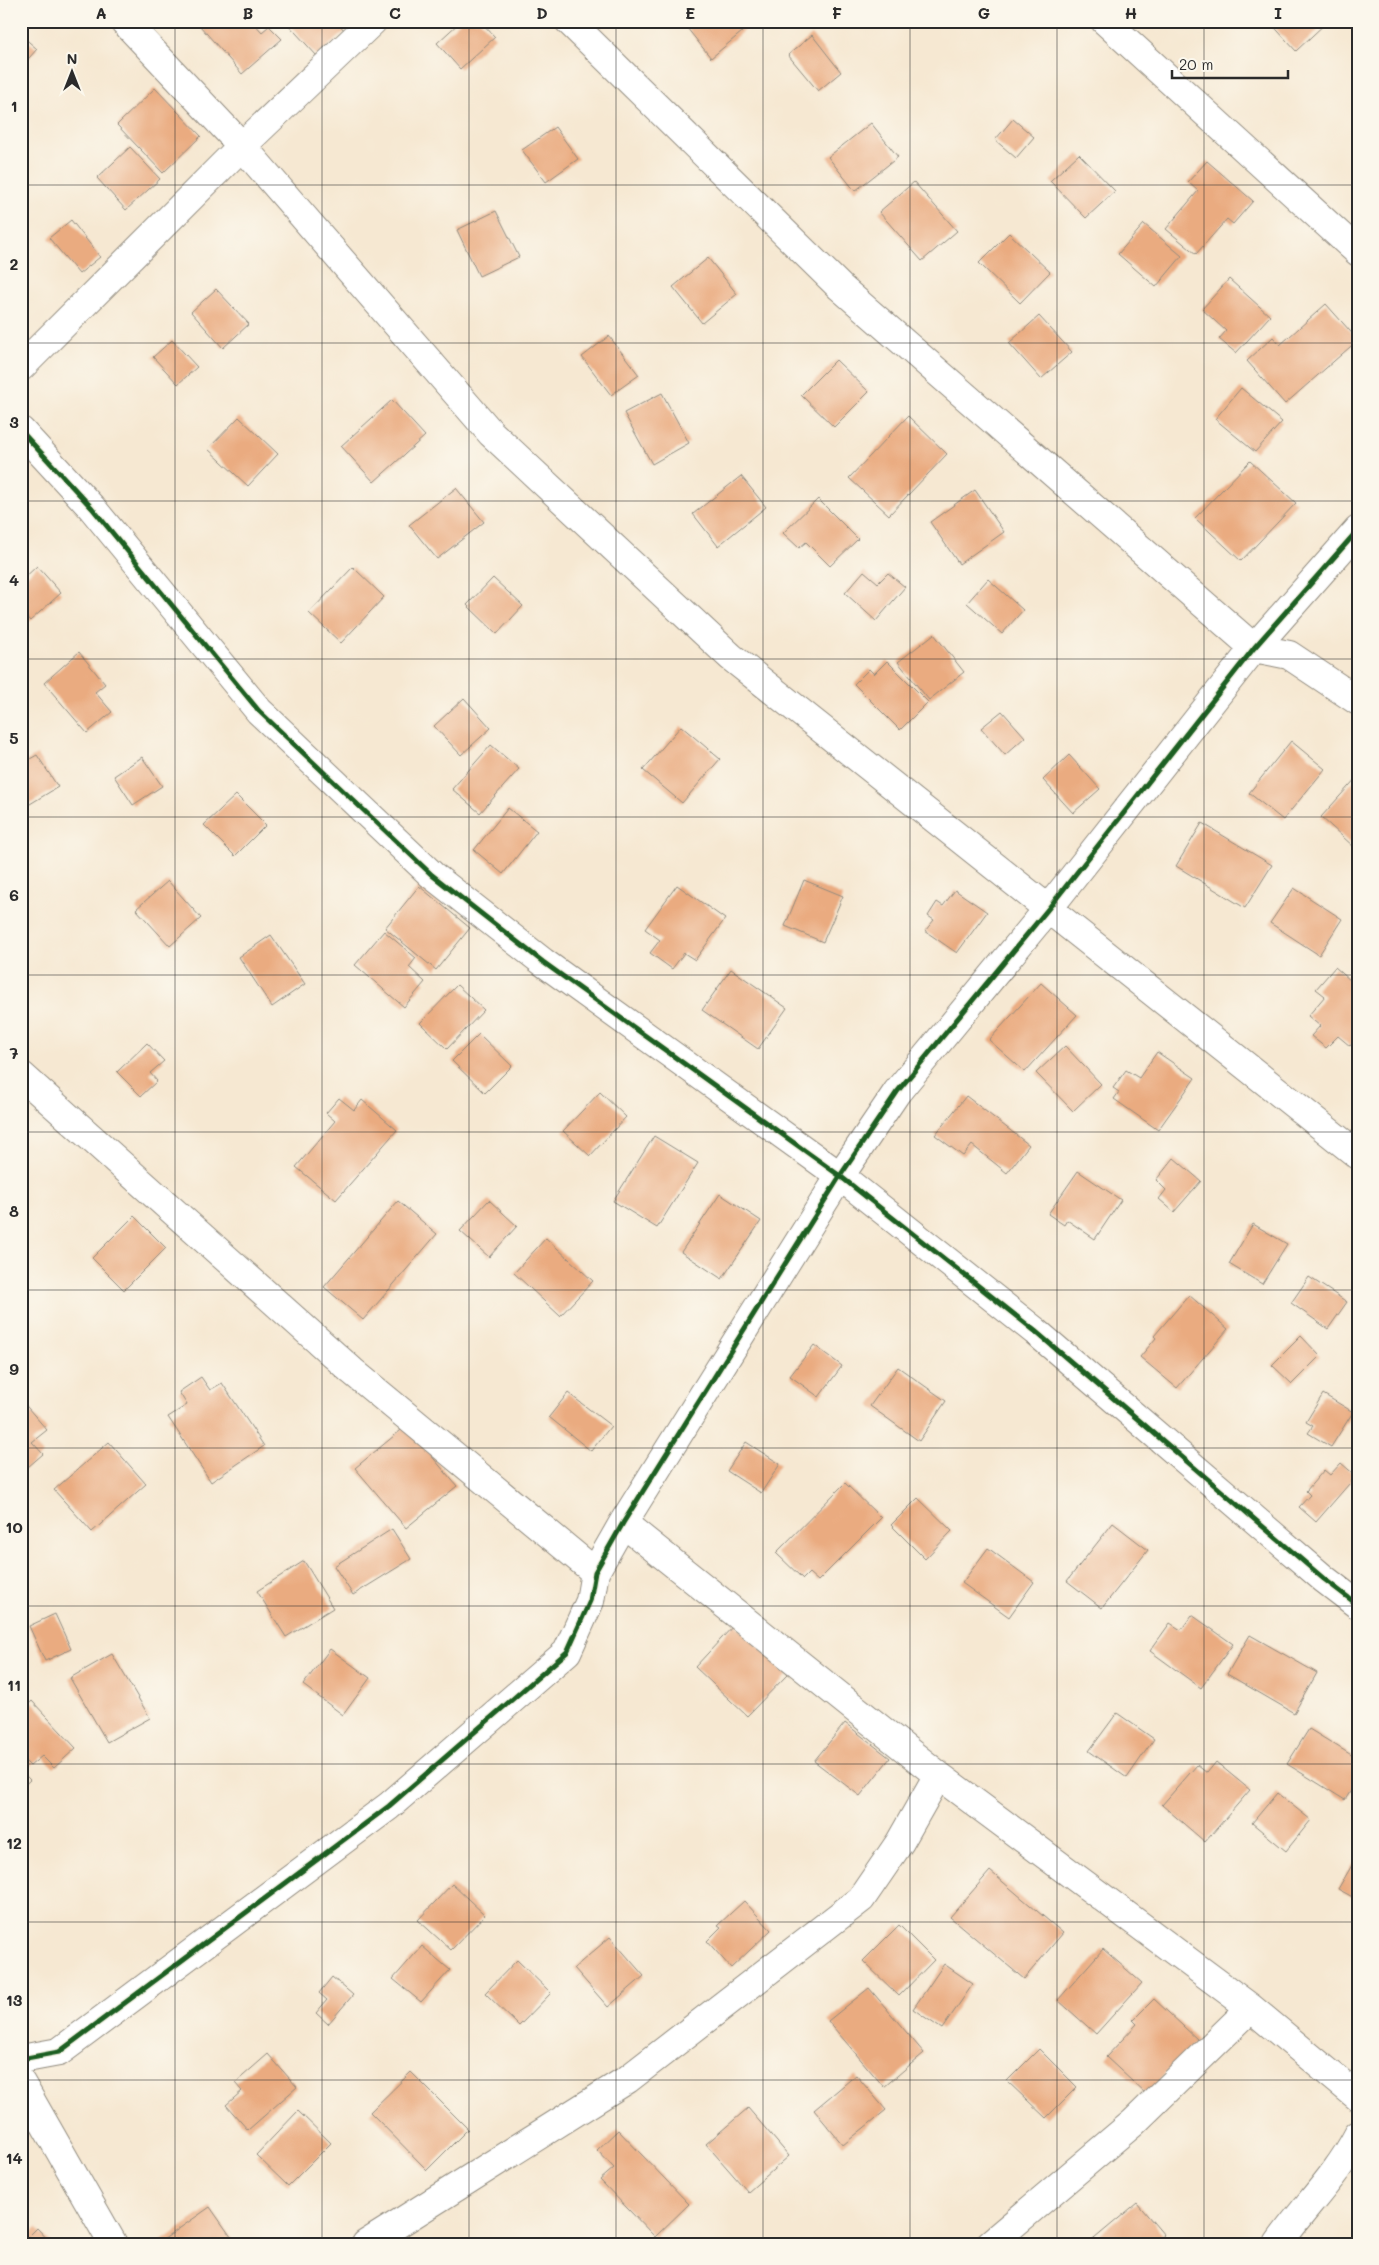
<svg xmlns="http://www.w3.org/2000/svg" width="1379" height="2265" viewBox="0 0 1379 2265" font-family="Mali,sans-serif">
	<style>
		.building { fill: #eaab80 }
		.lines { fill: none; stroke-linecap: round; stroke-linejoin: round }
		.street-casing { stroke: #908a7e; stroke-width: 30 }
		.street { stroke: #fff; stroke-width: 28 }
		.cycleway-casing { stroke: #fbf7ec; stroke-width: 8 }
		.cycleway { stroke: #1b5e20; stroke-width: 5 }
		.grid { fill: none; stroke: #2b2b2b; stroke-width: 1; stroke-opacity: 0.55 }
		.neatline { fill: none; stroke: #2b2b2b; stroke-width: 2 }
		.grid-label { font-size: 16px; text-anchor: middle; font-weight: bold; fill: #2b2b2b }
	</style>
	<rect width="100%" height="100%" fill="#fbf7ec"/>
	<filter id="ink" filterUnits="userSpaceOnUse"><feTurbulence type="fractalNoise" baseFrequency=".02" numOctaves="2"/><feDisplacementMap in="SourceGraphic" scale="10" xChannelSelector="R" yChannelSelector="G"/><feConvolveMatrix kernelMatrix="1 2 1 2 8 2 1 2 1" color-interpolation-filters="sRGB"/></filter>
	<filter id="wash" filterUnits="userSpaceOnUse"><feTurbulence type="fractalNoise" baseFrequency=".0096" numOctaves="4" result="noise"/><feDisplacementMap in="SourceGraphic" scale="20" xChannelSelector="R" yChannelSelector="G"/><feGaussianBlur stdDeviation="1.12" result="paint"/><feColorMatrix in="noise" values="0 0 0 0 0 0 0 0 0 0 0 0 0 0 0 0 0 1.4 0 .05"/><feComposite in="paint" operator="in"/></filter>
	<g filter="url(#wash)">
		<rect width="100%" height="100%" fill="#f6e8d2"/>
		<g id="blocks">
			<path class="building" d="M206 21H252L262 32 269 26 282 39 242 74 200 26Z
				M285 21H336L345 31 317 56Z
				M461 21H480L495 37 460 69 437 43Z
				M685 21H755L711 58 683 23Z
				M1269 21H1328L1296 51Z
				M21 35 37 49 21 67Z
				M812 35 841 72 818 91 788 55Z
				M155 88 201 136 163 173 117 125Z
				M1013 119 1034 137 1016 158 995 140Z
				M871 123 898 157 855 191 828 157Z
				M555 127 578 159 546 182 522 150Z
				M130 147 160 179 126 210 97 178Z
				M1079 154 1115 191 1086 218 1050 181Z
				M1207 161 1253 201 1233 224 1227 219 1196 254 1166 229 1198 191 1188 182Z
				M914 182 957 231 922 261 879 212Z
				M496 211 519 257 479 276 457 230Z
				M71 220 100 257 79 274 49 238Z
				M1144 224 1182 256 1156 287 1118 254Z
				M1009 233 1050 272 1020 303 979 263Z
				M708 258 737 294 702 323 673 287Z
				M1229 279 1270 316 1236 353 1219 339 1226 331 1202 309Z
				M216 289 249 324 223 348 191 312Z
				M1326 304 1358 340 1285 404 1247 361 1273 337 1280 345Z
				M1039 316 1072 352 1041 379 1009 343Z
				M609 336 639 375 611 395 582 357Z
				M172 340 197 367 178 384 153 357Z
				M836 360 869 392 834 427 801 395Z
				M1241 388 1282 422 1255 452 1215 419Z
				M662 393 689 443 652 464 624 413Z
				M392 400 425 436 374 482 341 446Z
				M908 416 947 454 889 515 849 478Z
				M239 417 278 454 248 486 208 449Z
				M1250 461 1296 503 1241 561 1195 518Z
				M741 476 766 507 718 546 693 514Z
				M456 488 484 522 437 559 409 525Z
				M975 490 1004 532 959 564 930 522Z
				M818 499 858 539 830 566 806 542 799 548 783 533Z
				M37 566 61 593 30 621 21 611V581Z
				M353 567 384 597 341 643 309 613Z
				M864 571 878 583 888 573 905 587 876 621 845 593Z
				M493 578 523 606 497 634 467 605Z
				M988 579 1023 610 1002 634 967 603Z
				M934 634 964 672 929 700 898 662Z
				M79 652 105 684 95 692 112 712 87 733 44 683Z
				M887 661 928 702 900 730 854 684 869 669 874 674Z
				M464 698 491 728 461 755 434 726Z
				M1002 711 1025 737 1005 755 981 728Z
				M681 726 720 759 682 803 643 770Z
				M1291 741 1325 769 1283 820 1249 793Z
				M491 745 519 769 480 813 452 789Z
				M37 755 58 787 25 807 21 800V764Z
				M1069 755 1100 789 1073 813 1043 780Z
				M142 757 162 786 133 805 114 776Z
				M1358 776V843L1354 847 1321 817Z
				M236 795 266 825 235 856 204 825Z
				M508 808 537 831 503 874 474 850Z
				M1202 823 1272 865 1245 908 1176 866Z
				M804 880 843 896 823 942 785 926Z
				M168 881 201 918 170 946 136 909Z
				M677 885 725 919 695 960 684 953 672 969 650 953 660 940 645 929Z
				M419 886 470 928 436 970 385 928Z
				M1294 888 1342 919 1319 955 1270 923Z
				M955 890 987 912 957 953 925 931 934 920 928 916 937 902 943 906Z
				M384 931 416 958 409 967 425 982 404 1007 355 965Z
				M271 935 305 984 272 1007 239 957Z
				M1335 967 1358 987V1037L1350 1046 1338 1036 1326 1048 1311 1036 1320 1026 1308 1016 1325 996 1316 989Z
				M731 969 787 1008 758 1049 702 1010Z
				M1041 983 1077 1015 1025 1072 989 1040Z
				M457 985 484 1010 447 1049 420 1023Z
				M479 1034 512 1066 485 1093 452 1061Z
				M147 1043 164 1061 150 1073 157 1081 141 1096 117 1072Z
				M1065 1046 1101 1084 1073 1111 1036 1073Z
				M1157 1052 1195 1078 1158 1130 1114 1099 1119 1092 1113 1088 1126 1070 1139 1078Z
				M600 1092 626 1117 590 1156 563 1131Z
				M966 1096 1029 1145 1007 1173 972 1145 963 1156 935 1135Z
				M339 1098 354 1110 362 1100 397 1130 336 1200 296 1167 335 1121 326 1113Z
				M654 1136 698 1163 657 1228 613 1201Z
				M1174 1158 1201 1181 1174 1212 1159 1199 1166 1190 1156 1180Z
				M1078 1171 1121 1200 1095 1239 1067 1220 1064 1225 1048 1214Z
				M720 1194 761 1221 722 1279 681 1252Z
				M489 1200 517 1226 489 1257 460 1231Z
				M398 1201 437 1234 363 1320 324 1287Z
				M134 1216 166 1248 124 1290 92 1258Z
				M1253 1224 1287 1244 1262 1284 1229 1264Z
				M546 1238 593 1281 560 1316 514 1273Z
				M1309 1277 1347 1302 1328 1329 1291 1303Z
				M1189 1295 1228 1329 1177 1388 1140 1357 1156 1338 1154 1336Z
				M1301 1336 1320 1356 1292 1384 1272 1365Z
				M814 1345 842 1366 819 1397 790 1376Z
				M898 1367 946 1401 919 1441 870 1406Z
				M201 1377 210 1390 222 1383 264 1446 211 1482 168 1417 187 1405 179 1392Z
				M568 1393 611 1426 591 1451 549 1417Z
				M1323 1394 1353 1412 1331 1447 1308 1433 1313 1426 1306 1422Z
				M21 1400 47 1430 32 1442 43 1454 21 1473Z
				M406 1426 457 1486 406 1528 355 1468Z
				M109 1442 146 1484 92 1532 54 1490Z
				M746 1442 780 1464 761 1493 727 1471Z
				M1341 1463 1356 1476 1316 1522 1299 1507 1310 1495 1306 1491 1324 1470 1330 1475Z
				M845 1483 881 1518 818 1581 809 1573 803 1579 776 1553Z
				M918 1498 952 1531 925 1559 891 1525Z
				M1113 1523 1148 1550 1102 1608 1067 1581Z
				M392 1529 411 1559 353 1595 334 1566Z
				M988 1548 1034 1582 1009 1617 962 1583Z
				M304 1561 333 1608 286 1637 257 1591Z
				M55 1614 71 1649 45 1661 29 1626Z
				M1192 1615 1233 1644 1201 1688 1150 1651 1170 1623 1181 1630Z
				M735 1624 788 1674 747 1716 695 1667Z
				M1250 1635 1317 1673 1294 1713 1227 1674Z
				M330 1649 370 1678 343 1715 303 1685Z
				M112 1654 150 1718 107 1742 70 1678Z
				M32 1701 76 1748 54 1768 42 1756 30 1766 21 1757V1711Z
				M1117 1713 1154 1739 1127 1778 1089 1751Z
				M845 1723 890 1758 860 1796 814 1761Z
				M1309 1729 1358 1759V1779L1345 1800 1287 1764Z
				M1216 1762 1250 1790 1205 1842 1162 1805 1197 1765 1207 1773Z
				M21 1771 30 1780 21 1788Z
				M1277 1793 1311 1820 1286 1851 1252 1823Z
				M1358 1855V1900L1338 1889Z
				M990 1871 1063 1933 1024 1979 950 1917Z
				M452 1884 485 1915 451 1950 418 1920Z
				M744 1901 771 1930 731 1968 707 1941 721 1927 718 1925Z
				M899 1925 934 1960 899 1996 863 1961Z
				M610 1937 644 1976 608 2007 574 1968Z
				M422 1946 450 1970 421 2002 393 1979Z
				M1103 1949 1142 1983 1096 2034 1058 2000Z
				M517 1960 551 1993 519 2026 485 1993Z
				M944 1964 973 1984 942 2029 913 2009Z
				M332 1977 353 1995 328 2024 316 2013 327 2000 319 1993Z
				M869 1988 924 2053 884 2087 828 2021Z
				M1154 1999 1198 2040 1146 2094 1106 2057 1137 2024 1133 2020Z
				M1039 2049 1077 2087 1046 2118 1007 2081Z
				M268 2054 297 2087 248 2130 226 2105 242 2091 235 2083Z
				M411 2072 468 2129 427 2170 370 2112Z
				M856 2075 886 2110 843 2145 814 2110Z
				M748 2108 789 2156 748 2192 706 2144Z
				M298 2111 331 2143 288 2186 256 2155Z
				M618 2130 689 2204 655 2237 600 2180 614 2168 597 2150Z
				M1137 2203 1164 2235 1154 2244H1088Z
				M210 2207 236 2244H161L160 2242Z
				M37 2228 52 2244H21Z"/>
		</g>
	</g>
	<g filter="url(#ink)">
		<use href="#blocks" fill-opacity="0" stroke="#908a7e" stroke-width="1"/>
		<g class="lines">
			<defs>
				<path id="street" d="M124 21 242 146 491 433 731 657 1358 1155
					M569 21 840 287 1254 648 1289 655 1358 701
					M1105 21 1358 252
					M21 367 242 146 373 21
					M21 431 92 508 259 711 432 875 543 962 840 1176 1035 1331 1324 1579 1358 1605
					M21 1075 352 1371 595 1572
					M623 1523 938 1775 1251 2008 1358 2097
					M21 2059 59 2052 389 1806 567 1652 590 1601 595 1572 623 1523 840 1176 897 1092 1048 909 1254 648 1358 530
					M21 2083 113 2244
					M366 2244 628 2079 861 1899 900 1842 938 1775
					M990 2244 1133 2123 1251 2008
					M1278 2244C1304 2207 1337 2176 1358 2135"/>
			</defs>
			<use href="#street" class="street-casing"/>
			<use href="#street" class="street"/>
			<defs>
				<path id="cycleway" d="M21 431 92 508 259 711 432 875 543 962 840 1176 1035 1331 1324 1579 1358 1605
					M21 2059 59 2052 389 1806 567 1652 590 1601 595 1572 623 1523 840 1176 897 1092 1048 909 1254 648 1358 530"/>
			</defs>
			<use href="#cycleway" class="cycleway-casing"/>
			<use href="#cycleway" class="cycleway"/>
		</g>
	</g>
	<path class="grid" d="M175 21V2244M322 21V2244M469 21V2244M616 21V2244M763 21V2244M910 21V2244M1057 21V2244M1204 21V2244M21 185H1358M21 343H1358M21 501H1358M21 659H1358M21 817H1358M21 975H1358M21 1132H1358M21 1290H1358M21 1448H1358M21 1606H1358M21 1764H1358M21 1922H1358M21 2080H1358"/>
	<rect width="1379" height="2265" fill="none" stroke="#fbf7ec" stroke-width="55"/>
	<g transform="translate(72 72)" stroke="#fbf7ec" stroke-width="4" paint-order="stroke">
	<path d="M0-4L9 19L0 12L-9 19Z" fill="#2b2b2b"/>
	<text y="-8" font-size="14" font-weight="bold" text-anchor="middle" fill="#2b2b2b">N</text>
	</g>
	<path d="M1172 70v8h116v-8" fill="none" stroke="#2b2b2b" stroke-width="2.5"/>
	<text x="1179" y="70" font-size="15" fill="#2b2b2b" stroke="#fbf7ec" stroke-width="4" paint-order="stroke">20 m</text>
	<rect x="28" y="28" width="1324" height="2210" class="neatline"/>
	<g class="grid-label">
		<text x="101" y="19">A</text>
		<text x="248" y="19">B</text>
		<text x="395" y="19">C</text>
		<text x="542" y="19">D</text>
		<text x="690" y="19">E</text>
		<text x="837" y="19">F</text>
		<text x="984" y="19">G</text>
		<text x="1131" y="19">H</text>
		<text x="1278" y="19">I</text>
		<text x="14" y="112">1</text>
		<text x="14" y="270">2</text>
		<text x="14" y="428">3</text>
		<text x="14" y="586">4</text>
		<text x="14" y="744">5</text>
		<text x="14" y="901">6</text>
		<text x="14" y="1059">7</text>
		<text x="14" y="1217">8</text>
		<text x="14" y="1375">9</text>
		<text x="14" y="1533">10</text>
		<text x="14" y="1691">11</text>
		<text x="14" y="1849">12</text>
		<text x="14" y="2006">13</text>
		<text x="14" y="2164">14</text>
	</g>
</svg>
